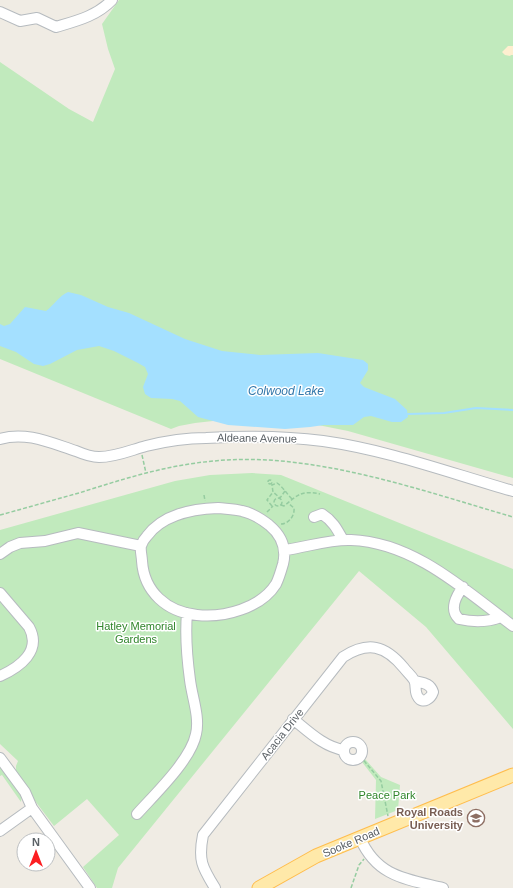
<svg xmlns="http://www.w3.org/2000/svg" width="513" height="888" viewBox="0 0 513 888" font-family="Arial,sans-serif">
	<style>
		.green { fill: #c1eabd }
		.sand { fill: #feefd0 }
		.water { fill: #a4e0ff }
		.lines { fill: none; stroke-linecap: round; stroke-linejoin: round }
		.stream { stroke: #a4e0ff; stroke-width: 2 }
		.minor-casing { stroke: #b6bbbf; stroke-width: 12 }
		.major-casing { stroke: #ffbd4d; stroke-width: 15 }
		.path { stroke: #95cca0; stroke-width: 1.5; stroke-dasharray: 4 2; stroke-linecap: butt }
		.minor { stroke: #fff; stroke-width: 10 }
		.major { stroke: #ffe9a9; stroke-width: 13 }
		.labels { text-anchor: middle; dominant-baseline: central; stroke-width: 3; stroke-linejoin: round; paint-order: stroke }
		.street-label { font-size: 11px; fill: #5b6166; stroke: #fff }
		.park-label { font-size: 11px; fill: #30852b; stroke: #fff }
		.education-label { font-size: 11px; font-weight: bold; fill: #785e54; stroke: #fff; text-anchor: end }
		.water-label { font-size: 12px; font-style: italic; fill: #3277aa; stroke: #fff }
	</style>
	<rect width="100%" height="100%" fill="#f0ece4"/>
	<path class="green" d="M119 0H513V478L348 431 308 423 231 419 195 423 179 426 171 429 0 359V62L69 109 93 122 115 69 108 49 102 24Z
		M252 473 281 475 513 569V729L426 627 359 571 118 868 112 888H97L83 867 119 835 87 799 54 826 29 793 16 772V766L18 761 0 744V530L175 481 210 475Z
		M365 759 381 777 400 785 398 810 375 819 376 780 362 762Z
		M0 761 22 793 21 802 2 775 0 776Z"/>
	<path class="sand" d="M508 46H513V55H511L510 56 505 55 502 52Z"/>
	<path class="water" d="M68 292 81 295 108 307 129 313 185 339 222 351 260 355 318 353 363 360 368 364V370L360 383 364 387 395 399 407 410 408 417 401 422H392L371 416 364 417 353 425H324L310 427 285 429 228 425 198 417 180 401 172 399 151 398 145 394 143 387 148 374 145 367 138 363 114 351 99 346 77 350 50 364 43 366 34 364 16 352 0 346V324L4 326 10 324 25 307 46 311C54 305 59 296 68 292Z"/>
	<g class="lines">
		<path class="stream" d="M408 414 444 413 476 408 513 410"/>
		<defs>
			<path id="minor" d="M0 12 20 21 37 18 56 27C76 21 97 16 112 0
				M0 439C26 431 51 443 76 451 83 454 92 457 99 457 116 457 131 450 146 446 166 441 186 438 206 438 245 436 284 436 323 441 388 450 450 473 513 491
				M218 508C226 509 234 509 242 511 252 513 260 518 269 525 281 535 287 548 283 564 281 571 279 578 276 584 261 608 224 618 197 615 167 612 144 592 142 561 142 557 140 550 141 546 142 543 145 538 147 536 163 514 192 509 218 508Z
				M314 517 322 514C333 521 337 529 343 540
				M285 550C307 547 330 539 351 540 414 542 466 591 513 626
				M0 554 10 547 20 543 45 541 78 533 141 546
				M463 587C456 596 449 610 459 619 472 622 488 622 501 617
				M0 593 29 627C42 651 20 667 0 676
				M293 719C308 731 324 747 344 750
				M344 751a9 9 0 1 1 18 0a9 9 0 1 1-18 0Z
				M0 758 25 792 32 808 90 888
				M137 814C154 795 191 760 196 734 200 717 192 697 190 680 187 658 185 636 187 613
				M0 831 32 808
				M360 838C377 877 406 879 443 888
				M215 888C202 867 198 860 203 835L343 657C368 641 385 645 404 668 407 672 411 675 414 680 417 685 414 692 418 697 423 705 431 698 433 692 430 683 423 683 415 681"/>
			<path id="major" d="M259 888 316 856 513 775"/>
		</defs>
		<use href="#minor" class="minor-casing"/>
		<use href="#major" class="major-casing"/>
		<path class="path" d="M142 455 146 473
			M268 482a2 2 0 1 1 4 0a2 2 0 1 1-4 0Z
			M285 491 280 498 273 492 272 485 277 483C283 487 287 494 292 499
			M204 495 205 501
			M274 502a4 4 0 1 1 8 0a4 4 0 1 1-8 0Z
			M281 505 284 506C298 495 301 490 320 494
			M272 506 267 500 273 492
			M267 512 273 506
			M0 515C26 508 53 500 79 493 123 479 167 465 214 461 311 451 420 490 513 517
			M281 524C288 524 295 516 294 508L288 503
			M360 756 381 781 388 816
			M351 888 359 865 364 859"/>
		<use href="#minor" class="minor"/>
		<use href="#major" class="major"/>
	</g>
	<defs>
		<symbol id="university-ring" viewBox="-11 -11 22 22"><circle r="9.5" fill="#fff" stroke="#8d6e63" stroke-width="1.5"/><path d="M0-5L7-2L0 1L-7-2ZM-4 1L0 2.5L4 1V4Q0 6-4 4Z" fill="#8d6e63"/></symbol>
	</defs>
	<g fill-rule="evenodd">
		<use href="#university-ring" x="466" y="808" width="20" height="20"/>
	</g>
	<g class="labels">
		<g class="street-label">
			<text transform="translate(257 438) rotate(1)">Aldeane Avenue</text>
			<text transform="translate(282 734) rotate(-52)">Acacia Drive</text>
			<text transform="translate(351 842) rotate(-23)">Sooke Road</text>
		</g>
		<g class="park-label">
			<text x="136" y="626">Hatley Memorial<tspan x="136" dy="13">Gardens</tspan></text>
			<text x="387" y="795">Peace Park</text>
		</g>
		<g class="education-label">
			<text x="463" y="812">Royal Roads<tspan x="463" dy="13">University</tspan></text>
		</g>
		<g class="water-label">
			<text x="286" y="391">Colwood Lake</text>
		</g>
	</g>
	<g transform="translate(36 852)"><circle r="19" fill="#ffffff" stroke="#bdc0c2"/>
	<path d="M0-3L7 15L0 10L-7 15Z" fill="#fc1e21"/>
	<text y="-6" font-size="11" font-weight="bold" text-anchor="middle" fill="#5b6166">N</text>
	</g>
</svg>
